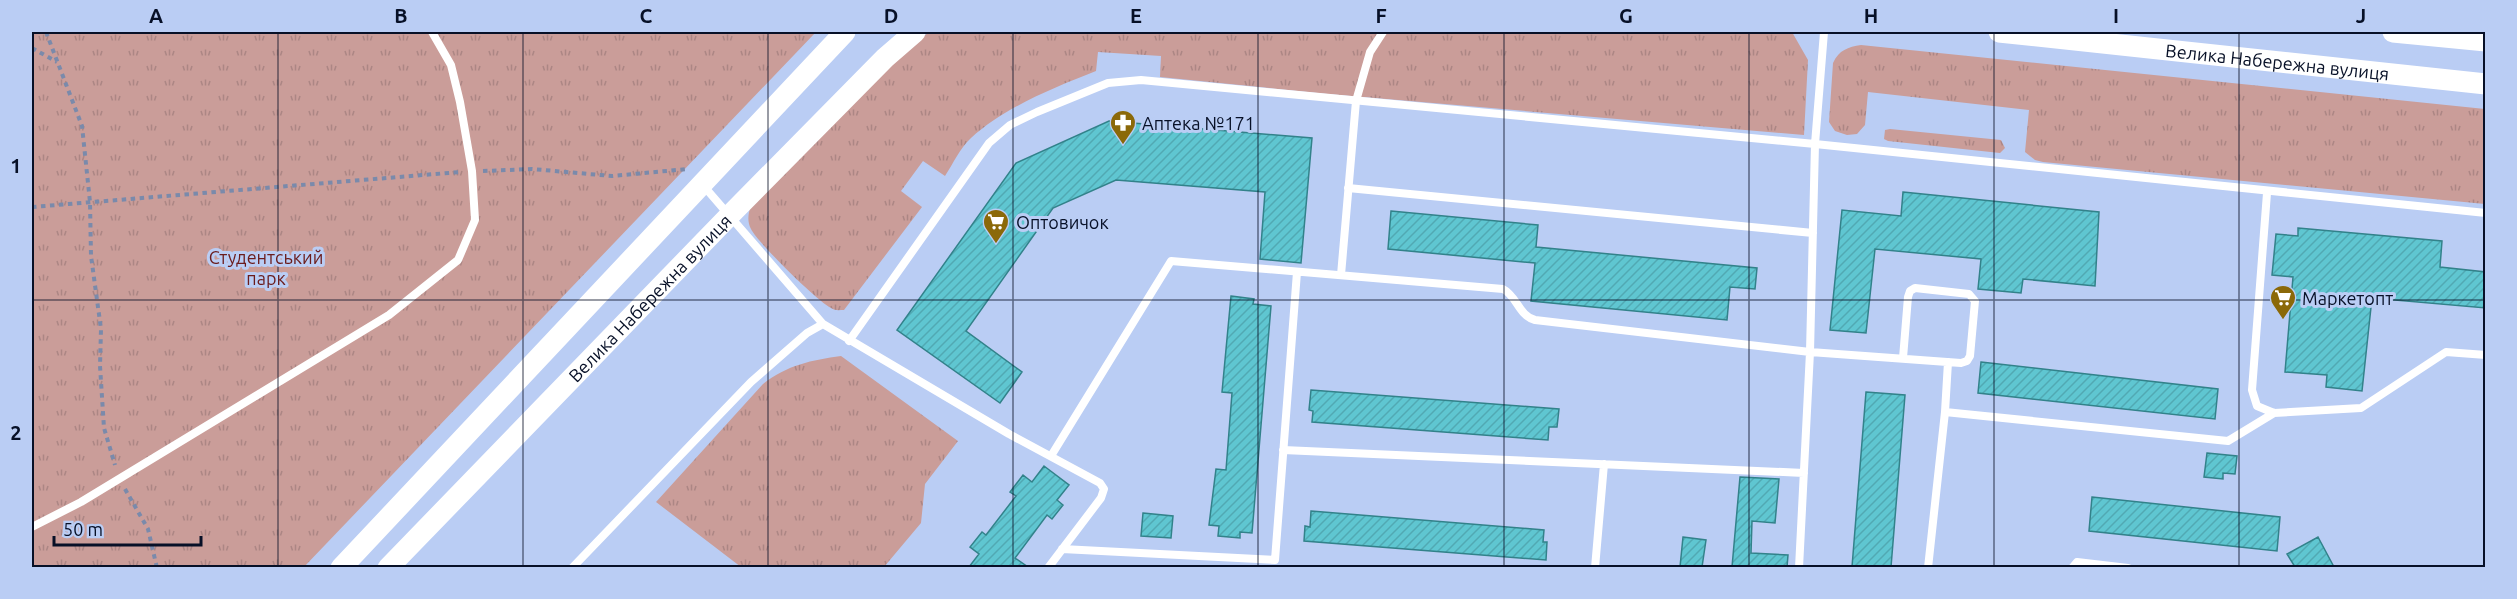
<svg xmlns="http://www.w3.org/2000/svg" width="2517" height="599" viewBox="0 0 2517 599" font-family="Ubuntu,sans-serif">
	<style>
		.grass { fill: url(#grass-tufts) }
		.building { fill: url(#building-hatch); stroke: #32828a; stroke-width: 1.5 }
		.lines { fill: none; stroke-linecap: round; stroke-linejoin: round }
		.path { stroke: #7a8aab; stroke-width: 4; stroke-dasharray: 4.5 4.5; stroke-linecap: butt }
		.service { stroke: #fff; stroke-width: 8 }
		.tertiary { stroke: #fff; stroke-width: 21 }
		.grid { fill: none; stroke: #071027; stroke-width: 1.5; stroke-opacity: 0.55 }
		.labels { text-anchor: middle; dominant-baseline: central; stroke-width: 6; stroke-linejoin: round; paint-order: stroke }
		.street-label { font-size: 18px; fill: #071027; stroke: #bacdf4 }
		.poi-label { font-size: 18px; fill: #071027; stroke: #bacdf4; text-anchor: start }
		.park-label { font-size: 18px; fill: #6b1c1c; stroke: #bacdf4 }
		.neatline { fill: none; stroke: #071027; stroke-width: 2 }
		.grid-label { font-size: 20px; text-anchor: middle; font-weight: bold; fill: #071027 }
	</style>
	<defs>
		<pattern id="grass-tufts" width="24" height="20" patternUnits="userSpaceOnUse" patternTransform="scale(1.5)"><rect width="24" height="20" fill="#ca9d99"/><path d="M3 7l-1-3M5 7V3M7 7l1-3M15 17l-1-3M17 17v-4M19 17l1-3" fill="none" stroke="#ac8684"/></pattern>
		<pattern id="building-hatch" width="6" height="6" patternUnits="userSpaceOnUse" patternTransform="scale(1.5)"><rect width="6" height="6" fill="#5fc6d1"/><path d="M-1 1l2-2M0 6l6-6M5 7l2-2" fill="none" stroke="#51a9b3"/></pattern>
	</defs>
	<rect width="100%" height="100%" fill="#bacdf4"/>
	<path class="grass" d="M32 32H816L303 568 32 567Z
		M929 32H1792L1808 60 1804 135 1328 94 1160 77 1161 56 1098 52 1096 71C1053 88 1005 107 971 138 960 148 953 164 945 176L923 161 901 191 922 207 844 310C839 310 835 311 831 308 816 300 758 243 751 229 747 222 748 213 751 206L892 62Z
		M1861 45 2485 109V204L2043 162 2035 160 2025 152 2029 110 1868 92 1865 125 1857 134 1847 135 1835 131 1829 122 1833 63C1839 50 1848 47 1861 45Z
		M1890 129 2001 140 2005 148 2000 153 1888 141 1884 139 1885 130Z
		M841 356 958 441 925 484 921 523 884 567H741L656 502 763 384C787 365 812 360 841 356Z"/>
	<path class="building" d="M1109 121 1312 138 1301 263 1260 259 1265 192 1116 180 1053 208 966 331 1022 372 1000 403 897 330 1016 163Z
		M1903 192 2099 212 2095 286 2023 279 2021 293 1978 289 1981 259 1875 249 1866 333 1830 330 1842 210 1901 216Z
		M1391 211 1538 225 1536 247 1757 268 1755 289 1730 287 1727 320 1531 301 1535 263 1388 249Z
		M2298 228 2442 241 2440 267 2486 272V308L2372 298 2362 391 2326 387 2327 375 2285 372 2293 277 2272 275 2276 234 2298 236Z
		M1231 296 1254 299 1253 304 1271 306 1252 533 1240 532V538L1218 536 1219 526 1209 525 1216 469 1226 470 1232 393 1222 392Z
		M1981 362 2218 389 2215 419 1978 393Z
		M1311 390 1559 409 1557 427H1549L1548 440 1312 422 1313 411 1309 410Z
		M1866 392 1905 395 1891 567H1852Z
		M2207 453 2237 456 2235 474 2223 473V479L2204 477Z
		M1044 466 1069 485 1057 500 1063 505 1052 519 1047 515 1015 558 1028 567H969L979 554 970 547 982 532 986 535 1016 496 1010 492 1023 475 1032 482Z
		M1740 477 1779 479 1775 523 1752 521 1751 553 1788 555 1787 567H1732Z
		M2092 497 2280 517 2277 551 2089 531Z
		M1311 511 1544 530 1543 542H1547L1546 560 1304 541 1305 526 1310 527Z
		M1143 513 1173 516 1171 538 1141 536Z
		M1683 537 1706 540 1702 567H1680Z
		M2318 537 2334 567H2295L2287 554Z"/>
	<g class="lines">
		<path class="path" d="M46 32 82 126 90 202 91 256 101 329 100 366 104 428 115 465
			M32 48 57 62
			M483 171 532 169 612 176 688 169
			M32 207 460 172
			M125 489 148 529 157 568"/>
		<path class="service" d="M1348 188 1813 233
			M2267 193 2252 390 2257 406 2274 413 2361 408 2446 352 2486 355
			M1341 275 1356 101 1370 52 1383 32
			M823 324 1009 434 1100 483 1104 489 1101 498 1048 568
			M849 341 989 143 1010 125 1037 112 1108 83 1141 80 1815 144 2486 213
			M1945 412 2228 441 2274 413
			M1283 450 1804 473
			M1051 456 1171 261 1503 289C1517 296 1519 316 1535 320L1810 352 1961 363 1967 361 1970 356 1975 301 1969 294 1915 288 1910 291 1908 297 1903 358
			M32 527 81 502 389 315 458 260 475 220 472 171 460 102 451 65 432 32
			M1062 549 1275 560 1297 272
			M572 568 751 382 807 333 823 324 702 184
			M1595 568 1604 464
			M1799 568 1810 352 1815 144 1824 32
			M1928 568 1945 412 1948 362
			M2072 568 2077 562 2128 568"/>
		<g class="tertiary">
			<path id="s1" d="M1999 32 2486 84"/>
			<path d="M2393 32 2486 41"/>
			<path d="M341 568 845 32"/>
			<path id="s2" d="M388 568 729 216 885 58 915 32"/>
		</g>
	</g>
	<path class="grid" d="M278 32V568M523 32V568M768 32V568M1013 32V568M1258 32V568M1504 32V568M1749 32V568M1994 32V568M2239 32V568M32 300H2486"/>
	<defs>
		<symbol id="pharmacy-pin" viewBox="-11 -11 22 30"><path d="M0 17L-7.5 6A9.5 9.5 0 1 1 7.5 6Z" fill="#8b6909" stroke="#bacdf4"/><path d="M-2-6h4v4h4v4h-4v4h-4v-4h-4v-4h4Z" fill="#fff"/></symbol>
		<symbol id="supermarket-pin" viewBox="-11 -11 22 30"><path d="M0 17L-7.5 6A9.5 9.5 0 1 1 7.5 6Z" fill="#8b6909" stroke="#bacdf4"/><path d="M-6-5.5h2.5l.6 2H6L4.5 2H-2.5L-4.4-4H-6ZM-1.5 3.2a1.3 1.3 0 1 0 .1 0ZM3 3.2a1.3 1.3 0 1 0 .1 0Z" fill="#fff"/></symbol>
	</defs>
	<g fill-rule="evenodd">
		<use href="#pharmacy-pin" x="1108" y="108" width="30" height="40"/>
		<use href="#supermarket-pin" x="981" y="207" width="30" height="40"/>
		<use href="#supermarket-pin" x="2268" y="283" width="30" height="40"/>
	</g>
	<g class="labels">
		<g class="street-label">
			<text stroke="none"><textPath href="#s1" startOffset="280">Велика Набережна вулиця</textPath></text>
			<text stroke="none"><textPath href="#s2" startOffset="376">Велика Набережна вулиця</textPath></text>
		</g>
		<g class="poi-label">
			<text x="1142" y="123">Аптека №171</text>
			<text x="1016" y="222">Оптовичок</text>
			<text x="2302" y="298">Маркетопт</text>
		</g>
		<g class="park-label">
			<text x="266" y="257">Студентський<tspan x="266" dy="21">парк</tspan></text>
		</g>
	</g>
	<rect width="2517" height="599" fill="none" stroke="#bacdf4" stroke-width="66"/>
	<path d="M54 536v9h147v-9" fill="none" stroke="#071027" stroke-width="3"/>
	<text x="63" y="536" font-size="18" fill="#071027" stroke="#bacdf4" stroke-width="4.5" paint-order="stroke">50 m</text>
	<rect x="33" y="33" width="2451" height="533" class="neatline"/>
	<g class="grid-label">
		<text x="156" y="23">A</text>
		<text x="401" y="23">B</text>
		<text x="646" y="23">C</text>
		<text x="891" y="23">D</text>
		<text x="1136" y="23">E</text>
		<text x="1381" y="23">F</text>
		<text x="1626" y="23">G</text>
		<text x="1871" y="23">H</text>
		<text x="2116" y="23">I</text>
		<text x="2361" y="23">J</text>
		<text x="16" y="173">1</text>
		<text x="16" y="440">2</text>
	</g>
</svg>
